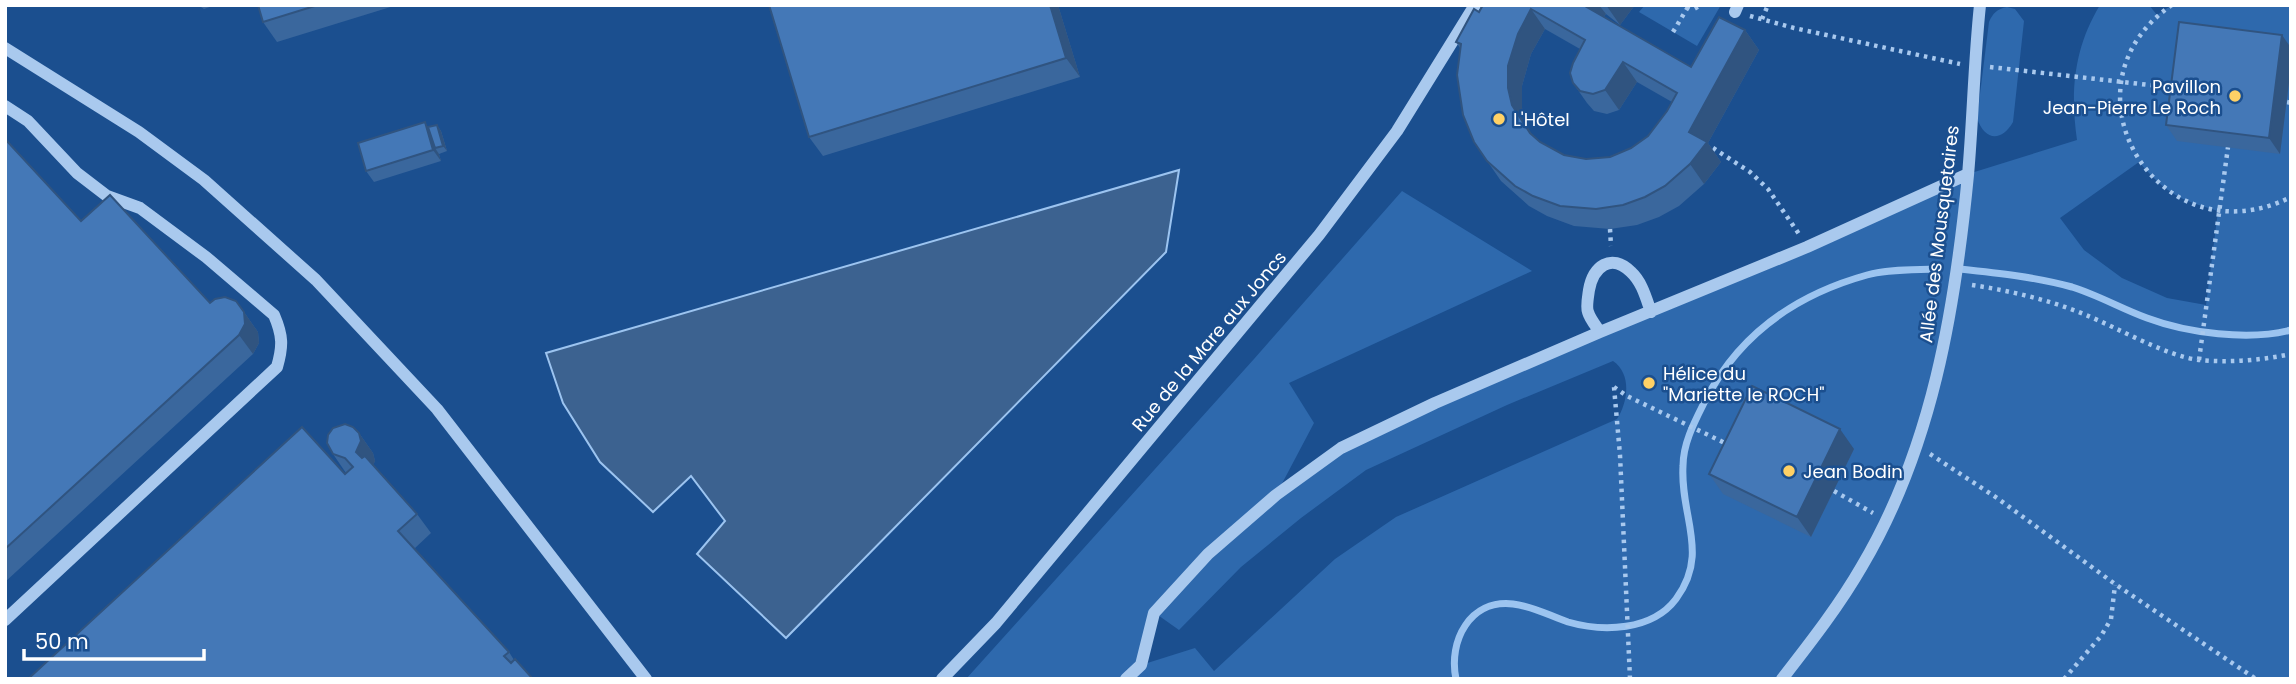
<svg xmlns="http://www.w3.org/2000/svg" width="2296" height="684" viewBox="0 0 2296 684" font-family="Poppins,sans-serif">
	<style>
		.green { fill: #2e69ad; fill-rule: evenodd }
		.water { fill: #3c6290; stroke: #9cc4f0; stroke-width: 2 }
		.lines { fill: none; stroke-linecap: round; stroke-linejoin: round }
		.stream { stroke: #9cc4f0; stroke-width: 7 }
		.path { stroke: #a9c9ee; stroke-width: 4.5; stroke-dasharray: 3.5 5; stroke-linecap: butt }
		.minor { stroke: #a9c9ee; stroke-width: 12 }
		.wall { fill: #3a679d; fill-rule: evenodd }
		.shaded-wall { fill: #305480 }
		.building { fill: #4478b7; stroke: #305480; stroke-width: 2; fill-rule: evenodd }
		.poi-dot { fill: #ffd166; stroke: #1b4f8f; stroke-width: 2.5 }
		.labels { text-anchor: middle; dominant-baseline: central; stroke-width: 5; stroke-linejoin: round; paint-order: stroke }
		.poi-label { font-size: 18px; fill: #fff; stroke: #1b4f8f; text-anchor: start }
		.street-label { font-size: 18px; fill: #fff; stroke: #1b4f8f }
	</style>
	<rect width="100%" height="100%" fill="#1b4f8f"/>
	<path class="green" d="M1645 5H1721L1697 46 1639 12Z
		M2100 5H2149L2157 15 2172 5H2291V679H966L1254 359 1402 191 1532 271 1289 383 1314 423 1277 493 1341 448 1968 174 2077 140C2070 91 2074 48 2100 5ZM2139 162C2167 194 2178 199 2218 211L2206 305 2167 298 2122 278 2084 250 2060 218ZM1613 361C1632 374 1628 402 1617 419L1396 517 1335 559 1214 671 1195 648 1141 665 1155 613 1179 630 1241 567 1301 518 1366 470 1507 405Z
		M2007 7 2015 9 2024 21 2013 122C2001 143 1984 140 1977 118L1989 22C1993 13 1997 9 2007 7Z"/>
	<path class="water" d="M1179 170 1166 252 786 638 697 554 725 521 691 476 653 512 600 462 563 403 546 353Z"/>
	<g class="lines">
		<path class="stream" d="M1960 269C1998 273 2035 277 2072 287 2098 295 2122 309 2147 318 2187 333 2249 341 2291 330
			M1456 679C1448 641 1470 599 1513 604 1533 606 1550 616 1568 622 1603 632 1652 631 1676 599 1710 553 1680 517 1683 466 1683 443 1695 421 1705 401 1739 334 1795 295 1867 275 1888 269 1914 270 1936 269"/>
		<path class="path" d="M2172 5C2053 86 2158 263 2291 197
			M1687 6 1694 9 1701 5
			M1750 16 1794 28 1960 64
			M1762 19 1768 5
			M1673 32 1688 7
			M1990 67 2176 88
			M2287 102 2291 103
			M1713 148 1750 172 1768 189 1799 234
			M1610 229 1611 246
			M1972 285C2011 291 2050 300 2086 315 2118 328 2168 357 2200 360 2230 363 2262 360 2291 354
			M2199 360 2228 147
			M1614 387 1620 455 1630 679
			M1614 387 1627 396 1727 444
			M1930 454 1997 498 2115 584 2256 679
			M1834 491 1873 513
			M2064 679 2101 636 2111 619 2115 585"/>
		<path class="minor" d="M1735 12 1738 5
			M5 48 139 132 204 180 316 280 437 409 646 679
			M5 106 28 121 77 173 107 196 140 208 206 257 274 315C283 336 283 346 277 367L5 620
			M1600 332C1596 326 1590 319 1588 312 1586 307 1588 297 1589 290 1593 267 1611 252 1631 272 1642 282 1646 298 1651 312
			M942 679 996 623 1319 235 1397 131 1475 5
			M1126 679 1141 665 1154 613 1208 554 1276 495 1341 448 1435 403 1600 332 1807 247 1968 174
			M1782 679C1810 643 1839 606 1862 566 1932 448 1955 310 1968 175 1973 118 1974 62 1980 5"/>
	</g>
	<path class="wall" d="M198 5H215L204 9Z
		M258 5H397L277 42 263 22Z
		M769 5H1058L1080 77 823 156 809 137Z
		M1483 5H1635L1620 25 1606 14 1604 17 1691 67 1745 30 1759 50 1708 143 1721 162 1704 184 1679 206 1659 217 1637 225 1610 229 1574 226 1547 216 1529 206 1501 181 1474 142 1460 48 1456 42 1479 12ZM1545 29 1580 49 1573 83 1587 103 1594 111 1607 114 1619 110 1637 82 1672 102 1667 111 1648 136 1631 148 1610 157 1586 159 1564 155 1540 142 1533 136 1526 125 1522 108V86L1531 54Z
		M2282 35 2291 48V67L2280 154 2177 141 2166 125Z
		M437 125 441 131 447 151 439 154 441 161 374 182 366 171 428 127Z
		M5 139 81 221 210 303 244 312 258 332 259 343 253 354 5 582Z
		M359 433 373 453 375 461 373 465 417 514 431 533 414 549 509 652 514 660 533 679H28L345 474 346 473 333 454Z
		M1854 449 1811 537 1723 494 1709 474Z"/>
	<path class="shaded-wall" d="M1050 5H1058L1080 77 1066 58Z
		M1583 5H1599L1606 14 1597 26Z
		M1606 5H1635L1620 25Z
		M1531 9 1545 29 1531 54 1522 86V108L1526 125 1544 153 1512 105 1508 88V66L1518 34Z
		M1745 30 1759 50 1708 143 1721 162 1704 184 1690 164 1689 132Z
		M2282 35 2291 48V67L2280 154 2269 138Z
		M1623 62 1637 82 1619 110 1605 90Z
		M425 122 432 133 435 148 439 154 441 161 433 150Z
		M437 125 441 131 447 151 443 146Z
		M244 312 258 332 259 343 253 354 239 335Z
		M1840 429 1854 449 1811 537 1797 517Z
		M359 433 373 453 375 461 370 472 356 452Z"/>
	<path class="building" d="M258 5H318L263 22Z
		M769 5H1050L1066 58 809 137Z
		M1483 5H1583L1691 67 1719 17 1745 30 1689 132 1707 142 1690 164 1665 186 1645 197 1623 205 1596 209 1560 206 1533 196 1515 186 1487 161 1474 142 1463 115 1457 75 1461 44 1456 42 1474 9 1479 12ZM1531 9 1585 40 1573 63 1570 73 1573 83 1580 91 1593 94 1605 90 1623 62 1677 93 1667 111 1648 136 1631 148 1610 157 1586 159 1564 155 1540 142 1530 133 1512 105 1508 88V66L1518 34Z
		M2179 22 2282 35 2269 138 2166 125Z
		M425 122 433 150 366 171 358 143Z
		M437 125 443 146 435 148 428 127Z
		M5 139 81 221 110 195 210 303 215 299 225 297 236 301 244 312 245 324 239 335 5 549Z
		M1752 386 1840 429 1797 517 1709 474Z
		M345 424 353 427 359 433 361 441 356 452 362 458 365 456 417 514 398 531 509 652 504 656 511 663 515 659 533 679H28L302 427 345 474 353 467 345 458 333 454 327 443 328 435 333 428Z"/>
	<g class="poi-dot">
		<circle cx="2235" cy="96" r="7"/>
		<circle cx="1499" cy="119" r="7"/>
		<circle cx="1649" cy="383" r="7"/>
		<circle cx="1789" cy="471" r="7"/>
	</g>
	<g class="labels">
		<g class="poi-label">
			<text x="2221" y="86" text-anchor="end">Pavillon<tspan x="2221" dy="21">Jean-Pierre Le Roch</tspan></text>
			<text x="1513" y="119">L'Hôtel</text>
			<text x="1663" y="373">Hélice du<tspan x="1663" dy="21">"Mariette le ROCH"</tspan></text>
			<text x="1803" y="471">Jean Bodin</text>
		</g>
		<g class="street-label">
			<text transform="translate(1939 234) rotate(-83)">Allée des Mousquetaires</text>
			<text transform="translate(1209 341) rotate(-50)">Rue de la Mare aux Joncs</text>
		</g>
	</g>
	<rect width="2296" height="684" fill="none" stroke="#ffffff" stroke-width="14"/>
	<path d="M24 649v10h180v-10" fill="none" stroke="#ffffff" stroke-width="3.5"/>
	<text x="35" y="649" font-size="21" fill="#ffffff" stroke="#1b4f8f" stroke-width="5" paint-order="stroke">50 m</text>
</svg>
